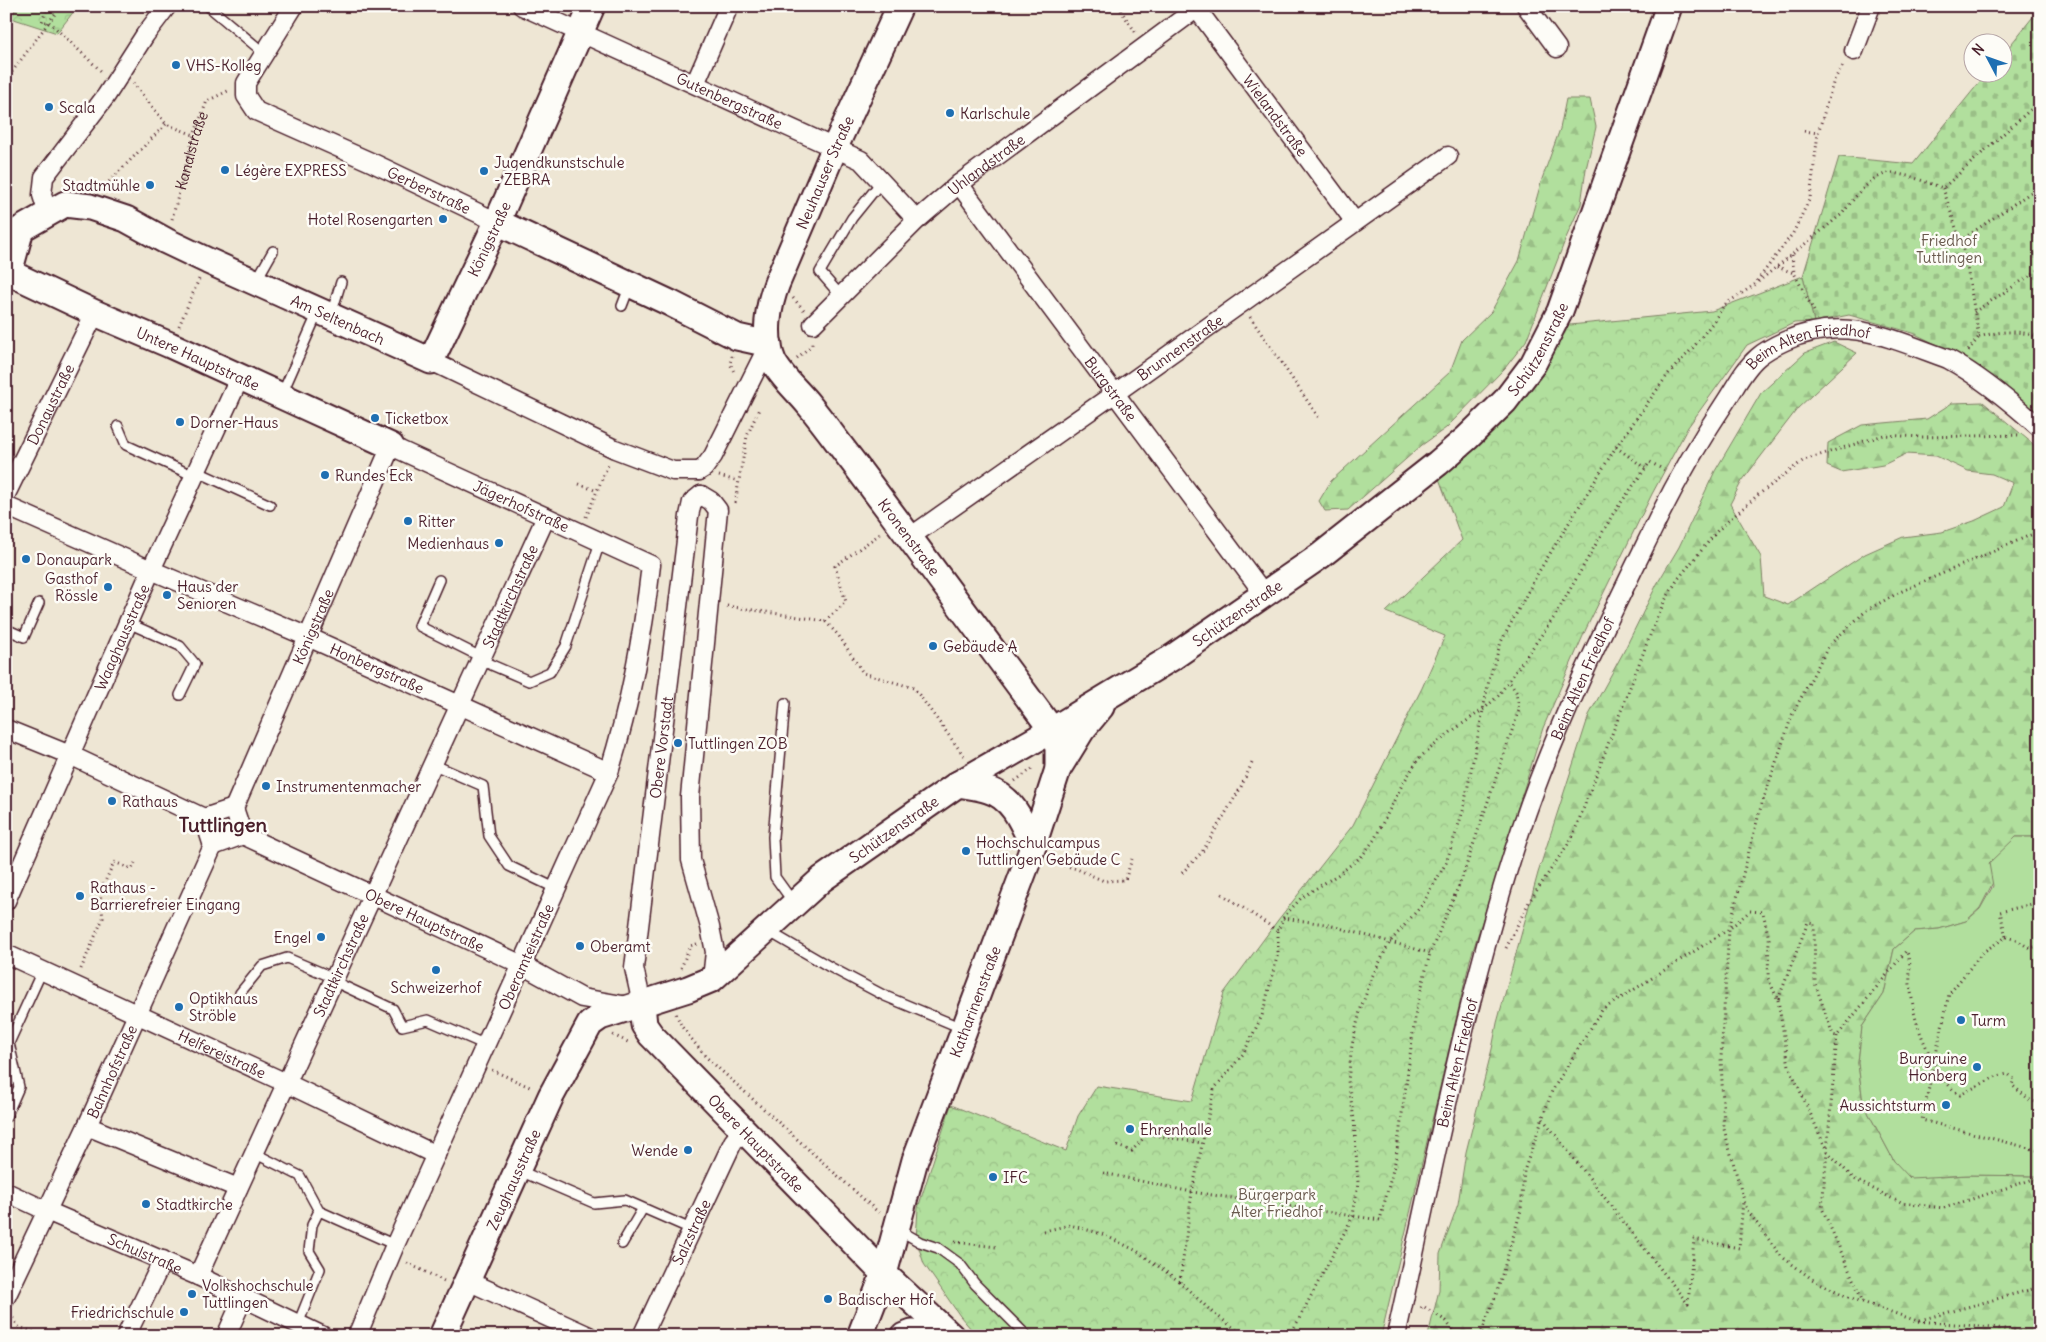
<svg xmlns="http://www.w3.org/2000/svg" width="2046" height="1342" viewBox="0 0 2046 1342" font-family="Delius,sans-serif">
	<style>
		.forest { fill: url(#forest-firs); stroke: #7e7f64 }
		.cemetery { fill: url(#cemetery-stones); stroke: #7e7f64 }
		.park { fill: url(#park-crowns); stroke: #7e7f64 }
		.garden { fill: #b1df9d; stroke: #7e7f64 }
		.lines { fill: none; stroke-linecap: round; stroke-linejoin: round }
		.lane-casing { stroke: #4a1f2b; stroke-width: 12 }
		.street-casing { stroke: #4a1f2b; stroke-width: 21 }
		.secondary-casing { stroke: #4a1f2b; stroke-width: 29 }
		.path { stroke: #4a1f2b; stroke-width: 3; stroke-dasharray: 1 4; stroke-linecap: butt }
		.lane { stroke: #fdfcf7; stroke-width: 9 }
		.street { stroke: #fdfcf7; stroke-width: 18 }
		.secondary { stroke: #fdfcf7; stroke-width: 25 }
		.poi-dot { fill: #1f6fb2; stroke: #fdfcf7; stroke-width: 2 }
		.labels { text-anchor: middle; dominant-baseline: central; stroke-width: 5; stroke-linejoin: round; paint-order: stroke }
		.poi-label { font-size: 15px; fill: #4a1f2b; stroke: #fdfcf7; text-anchor: start }
		.street-label { font-size: 15px; fill: #4a1f2b; stroke: #fdfcf7 }
		.park-label { font-size: 15px; fill: #69594d; stroke: #fdfcf7 }
		.district-label { font-size: 20px; font-weight: bold; fill: #4a1f2b; stroke: #fdfcf7 }
	</style>
	<defs>
		<pattern id="forest-firs" width="22" height="20" patternUnits="userSpaceOnUse" patternTransform="scale(1.25)"><rect width="22" height="20" fill="#b1df9d"/><path d="M5 1l3.5 6h-7zM16 11l3.5 6h-7z" fill="#9abf87"/></pattern>
		<pattern id="cemetery-stones" width="16" height="16" patternUnits="userSpaceOnUse" patternTransform="scale(1.25)"><rect width="16" height="16" fill="#b1df9d"/><path d="M2 7V4a2 2 0 0 1 4 0v3zM10 15v-3a2 2 0 0 1 4 0v3z" fill="#9abf87"/></pattern>
		<pattern id="park-crowns" width="20" height="18" patternUnits="userSpaceOnUse" patternTransform="scale(1.25)"><rect width="20" height="18" fill="#b1df9d"/><path d="M2 6a3 3 0 1 1 6 0M12 15a3 3 0 1 1 6 0" fill="none" stroke="#9abf87"/></pattern>
	</defs>
	<rect width="100%" height="100%" fill="#eee6d4"/>
	<filter id="ink" filterUnits="userSpaceOnUse"><feTurbulence type="fractalNoise" baseFrequency=".02" numOctaves="2"/><feDisplacementMap in="SourceGraphic" scale="10" xChannelSelector="R" yChannelSelector="G"/><feConvolveMatrix kernelMatrix="1 2 1 2 8 2 1 2 1" color-interpolation-filters="sRGB"/></filter>
	<g filter="url(#ink)">
		<path class="forest" d="M1566 99H1590L1596 127 1586 169 1581 204 1566 238 1526 341 1505 368 1446 428 1422 445 1348 510 1325 511 1319 501 1331 481 1450 372 1462 340 1491 312 1519 261 1542 179 1560 129Z
			M1834 342 1857 353 1798 408 1742 481 1730 504 1761 557 1764 596 1788 605 1865 554 1903 537 1942 532 1974 521 2004 507 2013 483 1992 474 1968 471 1936 456 1906 454 1883 465 1841 472 1827 466 1828 443 1862 425 1927 419 1952 403 1983 402 2033 444 2040 456V837H2016L1980 908 1966 921 1939 929 1915 931 1894 949 1884 994 1862 1027 1858 1063 1863 1103 1894 1161 1940 1177 1968 1175 2040 1176V1336H1428L1439 1290 1440 1254 1458 1204 1466 1152 1492 1049 1497 1023 1538 873 1589 715 1623 653 1657 584 1679 547 1715 471 1761 393 1805 353Z"/>
		<path class="cemetery" d="M2040 8V416L1976 364 1913 333 1849 315 1814 322 1803 276 1839 157 1913 164 1987 73 2004 72V53Z"/>
		<path class="park" d="M17 6H78L57 33 11 18Z
			M1803 276 1814 322 1794 323 1747 345 1688 427 1652 494 1586 629 1543 728 1470 960 1381 1336H977L960 1316 924 1264 916 1239 918 1208 951 1105 1066 1151 1078 1116 1097 1086 1192 1101 1224 993 1278 920 1353 825 1422 688 1445 636 1386 612 1462 540 1438 476 1560 326 1712 311Z"/>
		<path class="garden" d="M2016 837H2040V1176L1968 1175 1910 1178 1894 1161 1863 1103 1858 1063 1862 1027 1884 994 1894 949 1915 931 1939 929 1966 921 1980 909 1993 886 1989 863Z"/>
		<g class="lines">
			<defs>
				<path id="lane" d="M208 6 264 53
					M256 281 273 251
					M841 296 820 272 852 218 882 181
					M622 306 630 285
					M331 315 341 282
					M282 394 318 312
					M118 426 126 445 194 476
					M196 471 270 505
					M439 580 419 626 481 657
					M128 623 180 646 195 664 180 695
					M6 629 24 637 39 603
					M480 660 529 681 550 672 566 646 600 542
					M785 703 773 837 775 877 793 902
					M432 764 483 786 489 836 509 866 557 889
					M768 931 830 967 885 996 964 1029
					M333 981 393 1009 402 1026 428 1020 486 1045
					M240 993 262 966 287 958 334 978
					M6 1117 19 1087 9 1043 42 971
					M254 1153 300 1176 319 1211 395 1245
					M520 1171 594 1203 625 1200 643 1208
					M899 1230 920 1242 938 1248 960 1264 975 1284 1027 1336
					M622 1244 643 1208 691 1229
					M298 1324 320 1269 309 1251 312 1225 319 1211"/>
				<g id="street">
					<path id="s2" d="M294 6 246 83V96L256 111 373 163 497 222"/>
					<path id="s3" d="M522 6 861 160 917 220"/>
					<path d="M1526 6 1557 48"/>
					<path id="s4" d="M1197 9 1355 222"/>
					<path d="M1854 51 1871 6"/>
					<path d="M695 84 729 6"/>
					<path id="s5" d="M959 184 1264 594"/>
					<path d="M48 214 42 195 44 177 106 96 145 35 167 6"/>
					<path id="s6" d="M813 324 917 220 959 184 1200 6"/>
					<path d="M431 361 615 449 673 471H699"/>
					<path d="M699 471 704 468 713 456 769 344"/>
					<path id="s7" d="M6 494 95 313"/>
					<path d="M701 495 711 501 718 510 690 797 691 860 710 927 715 952 712 979"/>
					<path id="s8" d="M6 506 151 570 308 637 609 772"/>
					<path id="s9" d="M910 537 1114 394 1448 156"/>
					<path d="M6 729 70 755 204 818 234 808"/>
					<path id="s10" d="M234 808 391 446 651 565C643 635 630 706 609 772L395 1245 357 1336"/>
					<path id="s11" d="M234 808 243 835 522 965 582 998 628 1006"/>
					<path d="M204 818 213 846 243 835"/>
					<path id="s12" d="M6 901 151 570 240 377"/>
					<path id="s13" d="M6 954 286 1083 436 1155"/>
					<path id="s14" d="M642 1004 634 968 689 516 692 502 701 495"/>
					<path d="M87 1126 238 1188"/>
					<path id="s15" d="M6 1192 47 1211 198 1276 323 1336"/>
					<path id="s16" d="M198 1276 546 517"/>
					<path d="M468 1281 589 1336"/>
					<path id="s17" d="M6 1297 87 1126 213 846"/>
					<path d="M126 1336 163 1260"/>
					<path d="M226 1336 243 1298"/>
					<path id="s18" d="M642 1336 733 1142 743 1129"/>
					<path id="s19" d="M1396 1336C1434 1166 1466 994 1521 829 1556 725 1605 627 1653 529 1675 483 1700 440 1728 398 1737 384 1745 368 1758 357 1765 351 1776 345 1785 341 1843 314 1892 339 1948 359 1981 377 2011 402 2040 428"/>
				</g>
				<g id="secondary">
					<path d="M497 222 670 303 737 337 769 344"/>
					<path id="s20" d="M6 271 95 313 170 345 391 446"/>
					<path id="s21" d="M9 273 21 229 65 204 90 207 126 219 166 241 208 261 431 361 497 222 592 6"/>
					<path d="M1058 769 1082 730 1101 707"/>
					<path d="M958 784C968 786 978 787 988 790 1013 797 1023 824 1033 846"/>
					<path id="s22" d="M642 1004 644 1025 651 1035 884 1274 951 1336"/>
					<path id="s23" d="M442 1336 551 1096 590 1024 600 1017 688 989 712 979 822 879 958 784 1052 730 1173 657 1320 556 1438 463 1467 438 1505 401 1533 364 1560 311 1669 6"/>
					<path id="s24" d="M860 1336 884 1274 915 1160 1030 855 1058 769V748L1052 730C986 641 920 551 853 462 838 443 824 423 809 405 798 391 781 377 773 361 763 336 768 306 777 283L835 147 900 6"/>
					<path d="M904 1336 912 1333 938 1336"/>
				</g>
			</defs>
			<use href="#lane" class="lane-casing"/>
			<use href="#street" class="street-casing"/>
			<use href="#secondary" class="secondary-casing"/>
			<g class="path">
				<path d="M61 6 49 22 101 71"/>
				<path d="M1118 6 1136 33"/>
				<path d="M6 80 49 22H42L48 6"/>
				<path d="M133 83 166 124 194 135"/>
				<path d="M1804 131 1818 133"/>
				<path d="M1943 188 1965 256 1979 337 1968 351"/>
				<path d="M102 189 166 124"/>
				<path id="s1" d="M172 219 194 135 207 101 230 90"/>
				<path d="M1960 241 2040 186"/>
				<path d="M1792 255 1794 273"/>
				<path d="M1777 267 1794 273 1815 313"/>
				<path d="M1757 281 1793 233 1810 198 1818 133 1834 80 1844 64"/>
				<path d="M793 298 804 310"/>
				<path d="M1974 312 2040 269"/>
				<path d="M1250 317 1319 418"/>
				<path d="M179 326 199 279"/>
				<path d="M1979 337C2000 331 2019 329 2040 338"/>
				<path d="M732 356 730 363 734 372"/>
				<path d="M797 358 812 345V341"/>
				<path d="M1616 447 1645 468"/>
				<path d="M719 476 737 481"/>
				<path d="M579 484 597 491"/>
				<path d="M735 503 747 436 759 409"/>
				<path d="M586 517 608 465"/>
				<path d="M2040 531 1900 592 1867 610 1829 645 1792 715 1760 810 1743 874 1729 929 1721 1058 1724 1129 1738 1180 1747 1210 1781 1256 1812 1279 1848 1297 1917 1321 1992 1327 2040 1335"/>
				<path d="M727 606 825 621 839 636 863 673 914 688 964 756"/>
				<path d="M825 621 846 602 835 566 880 534"/>
				<path d="M1015 781 1032 769"/>
				<path d="M1050 861 1077 869 1104 881 1125 880 1132 859"/>
				<path d="M1182 873 1202 852 1240 789 1253 761"/>
				<path d="M1222 894 1278 931"/>
				<path d="M2040 902 2000 912 2006 937 1983 952 1949 994 1922 1120 2040 1151"/>
				<path d="M1283 918 1325 924 1430 953"/>
				<path d="M2006 937 2017 940 2029 948 2040 946"/>
				<path d="M1506 948 1529 902 1572 838 1649 638 1664 602 1678 579 1718 530 1758 495 1804 460 1884 435 1921 437 2021 435"/>
				<path d="M681 968 690 946 697 944"/>
				<path d="M81 969 103 918 100 893 114 862 132 869 135 863"/>
				<path d="M1778 1000 1789 1066 1827 1151 1854 1179 1901 1203 1944 1208 2040 1177"/>
				<path d="M676 1014 682 1027 705 1056 879 1213"/>
				<path d="M613 1035 630 1043"/>
				<path d="M1837 1036 1822 1208 1863 1302"/>
				<path d="M492 1070 532 1088"/>
				<path d="M1543 1119 1688 1304 1694 1239 1739 1248 1743 1201"/>
				<path d="M1117 1146 1132 1151 1147 1134 1202 1143"/>
				<path d="M1103 1173 1192 1192 1380 1220 1396 1158 1416 1011 1430 953 1462 878 1519 710 1516 692 1509 681"/>
				<path d="M1044 1231 1070 1225 1102 1234 1137 1251 1180 1282 1212 1312 1245 1336"/>
				<path d="M955 1242 996 1247"/>
				<path d="M407 1263 444 1281"/>
				<path d="M1180 1282 1192 1192 1214 1089 1243 1054 1262 1016 1278 953V931L1283 918 1302 897 1339 874 1362 856 1374 840 1402 785 1419 758 1452 731 1484 709 1498 696 1555 616 1613 514 1650 462 1664 470"/>
				<path d="M1421 1308 1423 1306 1446 1321 1457 1336"/>
				<path d="M10 1314 19 1327 44 1336"/>
				<path d="M1920 1320 2040 1287"/>
				<path d="M1290 1336 1353 1216 1358 1183 1354 1119 1348 1081 1352 1045 1360 1011 1372 977 1390 942 1422 905 1446 863 1463 811 1489 680 1501 642 1538 573 1616 447 1669 373 1692 349 1714 321 1724 305 1753 286 1842 214 1860 191 1874 179 1889 172 1912 177 1943 188 2040 101"/>
				<path d="M1480 1336 1497 1292 1521 1210 1524 1171 1552 1091 1602 1010 1729 929 1750 911 1763 912 1769 939 1768 978 1778 1000 1808 922 1814 923 1815 983 1833 1035 1837 1036 1906 951C1912 960 1909 974 1910 985 1912 997 1913 1011 1917 1023 1923 1043 1942 1085 1960 1095L1997 1076 2008 1074 2014 1079 2012 1085 2031 1101 2040 1103"/>
			</g>
			<use href="#lane" class="lane"/>
			<use href="#street" class="street"/>
			<use href="#secondary" class="secondary"/>
		</g>
	</g>
	<g class="poi-dot">
		<circle cx="176" cy="65" r="5"/>
		<circle cx="49" cy="107" r="5"/>
		<circle cx="950" cy="113" r="5"/>
		<circle cx="225" cy="170" r="5"/>
		<circle cx="484" cy="171" r="5"/>
		<circle cx="150" cy="185" r="5"/>
		<circle cx="443" cy="219" r="5"/>
		<circle cx="375" cy="418" r="5"/>
		<circle cx="180" cy="422" r="5"/>
		<circle cx="325" cy="475" r="5"/>
		<circle cx="408" cy="521" r="5"/>
		<circle cx="499" cy="543" r="5"/>
		<circle cx="26" cy="559" r="5"/>
		<circle cx="108" cy="587" r="5"/>
		<circle cx="167" cy="595" r="5"/>
		<circle cx="933" cy="646" r="5"/>
		<circle cx="678" cy="743" r="5"/>
		<circle cx="266" cy="786" r="5"/>
		<circle cx="112" cy="801" r="5"/>
		<circle cx="966" cy="851" r="5"/>
		<circle cx="80" cy="896" r="5"/>
		<circle cx="321" cy="937" r="5"/>
		<circle cx="580" cy="946" r="5"/>
		<circle cx="436" cy="970" r="5"/>
		<circle cx="179" cy="1007" r="5"/>
		<circle cx="1961" cy="1020" r="5"/>
		<circle cx="1977" cy="1067" r="5"/>
		<circle cx="1946" cy="1105" r="5"/>
		<circle cx="1130" cy="1129" r="5"/>
		<circle cx="688" cy="1150" r="5"/>
		<circle cx="993" cy="1177" r="5"/>
		<circle cx="146" cy="1204" r="5"/>
		<circle cx="192" cy="1294" r="5"/>
		<circle cx="828" cy="1299" r="5"/>
		<circle cx="184" cy="1312" r="5"/>
	</g>
	<g class="labels">
		<g class="poi-label">
			<text x="186" y="65">VHS-Kolleg</text>
			<text x="59" y="107">Scala</text>
			<text x="960" y="113">Karlschule</text>
			<text x="494" y="162">Jugendkunstschule<tspan x="494" dy="17">- ZEBRA</tspan></text>
			<text x="235" y="170">Légère EXPRESS</text>
			<text x="140" y="185" text-anchor="end">Stadtmühle</text>
			<text x="433" y="219" text-anchor="end">Hotel Rosengarten</text>
			<text x="385" y="418">Ticketbox</text>
			<text x="190" y="422">Dorner-Haus</text>
			<text x="335" y="475">Rundes Eck</text>
			<text x="418" y="521">Ritter</text>
			<text x="489" y="543" text-anchor="end">Medienhaus</text>
			<text x="36" y="559">Donaupark</text>
			<text x="98" y="578" text-anchor="end">Gasthof<tspan x="98" dy="17">Rössle</tspan></text>
			<text x="177" y="586">Haus der<tspan x="177" dy="17">Senioren</tspan></text>
			<text x="943" y="646">Gebäude A</text>
			<text x="688" y="743">Tuttlingen ZOB</text>
			<text x="276" y="786">Instrumentenmacher</text>
			<text x="122" y="801">Rathaus</text>
			<text x="976" y="842">Hochschulcampus<tspan x="976" dy="17">Tuttlingen Gebäude C</tspan></text>
			<text x="90" y="887">Rathaus -<tspan x="90" dy="17">Barrierefreier Eingang</tspan></text>
			<text x="311" y="937" text-anchor="end">Engel</text>
			<text x="590" y="946">Oberamt</text>
			<text x="436" y="987" text-anchor="middle">Schweizerhof</text>
			<text x="189" y="998">Optikhaus<tspan x="189" dy="17">Ströble</tspan></text>
			<text x="1971" y="1020">Turm</text>
			<text x="1967" y="1058" text-anchor="end">Burgruine<tspan x="1967" dy="17">Honberg</tspan></text>
			<text x="1936" y="1105" text-anchor="end">Aussichtsturm</text>
			<text x="1140" y="1129">Ehrenhalle</text>
			<text x="678" y="1150" text-anchor="end">Wende</text>
			<text x="1003" y="1177">IFC</text>
			<text x="156" y="1204">Stadtkirche</text>
			<text x="202" y="1285">Volkshochschule<tspan x="202" dy="17">Tuttlingen</tspan></text>
			<text x="838" y="1299">Badischer Hof</text>
			<text x="174" y="1312" text-anchor="end">Friedrichschule</text>
		</g>
		<g class="street-label">
			<text stroke="none"><textPath href="#s3" startOffset="228">Gutenbergstraße</textPath></text>
			<text stroke="none"><textPath href="#s4" startOffset="132">Wielandstraße</textPath></text>
			<text stroke="none"><textPath href="#s1" startOffset="71">Kanalstraße</textPath></text>
			<text stroke="none"><textPath href="#s6" startOffset="236">Uhlandstraße</textPath></text>
			<text stroke="none"><textPath href="#s24" startOffset="1304">Neuhauser Straße</textPath></text>
			<text stroke="none"><textPath href="#s2" startOffset="312">Gerberstraße</textPath></text>
			<text stroke="none"><textPath href="#s21" startOffset="631">Königstraße</textPath></text>
			<text stroke="none"><textPath href="#s21" startOffset="394">Am Seltenbach</textPath></text>
			<text stroke="none"><textPath href="#s23" startOffset="1522">Schützenstraße</textPath></text>
			<text stroke="none"><textPath href="#s9" startOffset="330">Brunnenstraße</textPath></text>
			<text stroke="none"><textPath href="#s19" startOffset="1105">Beim Alten Friedhof</textPath></text>
			<text stroke="none"><textPath href="#s20" startOffset="211">Untere Hauptstraße</textPath></text>
			<text stroke="none"><textPath href="#s5" startOffset="255">Burgstraße</textPath></text>
			<text stroke="none"><textPath href="#s7" startOffset="100">Donaustraße</textPath></text>
			<text stroke="none"><textPath href="#s10" startOffset="538">Jägerhofstraße</textPath></text>
			<text transform="translate(909 537) rotate(53)">Kronenstraße</text>
			<text stroke="none"><textPath href="#s16" startOffset="748">Stadtkirchstraße</textPath></text>
			<text stroke="none"><textPath href="#s23" startOffset="1118">Schützenstraße</textPath></text>
			<text stroke="none"><textPath href="#s10" startOffset="198">Königstraße</textPath></text>
			<text stroke="none"><textPath href="#s12" startOffset="288">Waaghausstraße</textPath></text>
			<text stroke="none"><textPath href="#s8" startOffset="405">Honbergstraße</textPath></text>
			<text stroke="none"><textPath href="#s19" startOffset="685">Beim Alten Friedhof</textPath></text>
			<text stroke="none"><textPath href="#s14" startOffset="259">Obere Vorstadt</textPath></text>
			<text stroke="none"><textPath href="#s23" startOffset="712">Schützenstraße</textPath></text>
			<text stroke="none"><textPath href="#s11" startOffset="229">Obere Hauptstraße</textPath></text>
			<text transform="translate(526 957) rotate(-66)">Oberamteistraße</text>
			<text stroke="none"><textPath href="#s16" startOffset="342">Stadtkirchstraße</textPath></text>
			<text stroke="none"><textPath href="#s24" startOffset="354">Katharinenstraße</textPath></text>
			<text stroke="none"><textPath href="#s13" startOffset="238">Helfereistraße</textPath></text>
			<text stroke="none"><textPath href="#s19" startOffset="280">Beim Alten Friedhof</textPath></text>
			<text stroke="none"><textPath href="#s17" startOffset="249">Bahnhofstraße</textPath></text>
			<text stroke="none"><textPath href="#s22" startOffset="184">Obere Hauptstraße</textPath></text>
			<text stroke="none"><textPath href="#s23" startOffset="172">Zeughausstraße</textPath></text>
			<text stroke="none"><textPath href="#s18" startOffset="115">Salzstraße</textPath></text>
			<text stroke="none"><textPath href="#s15" startOffset="152">Schulstraße</textPath></text>
		</g>
		<g class="park-label">
			<text x="1949" y="240">Friedhof<tspan x="1949" dy="17">Tuttlingen</tspan></text>
			<text x="1277" y="1194">Bürgerpark<tspan x="1277" dy="17">Alter Friedhof</tspan></text>
		</g>
		<g class="district-label">
			<text x="223" y="824">Tuttlingen</text>
		</g>
	</g>
	<rect width="2046" height="1342" fill="none" stroke="#fdfcf7" stroke-width="25"/>
	<rect x="12" y="12" width="2021" height="1317" fill="none" stroke="#4a1f2b" stroke-width="2" filter="url(#ink)"/>
	<g transform="translate(1988 58) rotate(311)"><circle r="24" fill="#fdfcf7" stroke="#b5a4a5"/>
	<path d="M0-4L9 19L0 12L-9 19Z" fill="#1f6fb2"/>
	<text y="-8" font-size="14" font-weight="bold" text-anchor="middle" fill="#4a1f2b">N</text>
	</g>
</svg>
